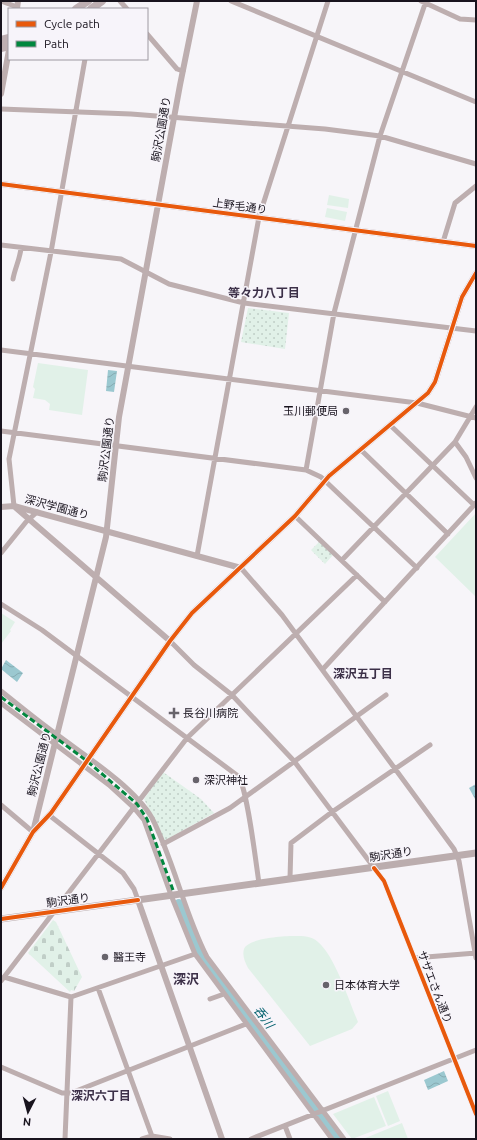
<svg xmlns="http://www.w3.org/2000/svg" width="477" height="1140" viewBox="0 0 477 1140" font-family="Ubuntu,'Noto Sans JP',sans-serif">
	<style>
		.cemetery { fill: url(#cemetery-stones) }
		.park { fill: url(#park-dots) }
		.pitch { fill: #e1f1e8 }
		.water { fill: url(#water-waves) }
		.lines { fill: none; stroke-linecap: round; stroke-linejoin: round }
		.river { stroke: #9bc8d0; stroke-width: 10 }
		.minor { stroke: #bdaeaf; stroke-width: 5 }
		.tertiary { stroke: #bdaeaf; stroke-width: 6 }
		.secondary { stroke: #bbadae; stroke-width: 7 }
		.primary { stroke: #beafb2; stroke-width: 8 }
		.quiet { stroke: #00873e; stroke-width: 3; stroke-dasharray: 6 3; stroke-linecap: butt }
		.cycleway-casing { stroke: #f7f4fa; stroke-width: 6 }
		.cycleway { stroke: #e8590c; stroke-width: 4 }
		.poi-dot { fill: #67636b; stroke: #f7f4fa; stroke-width: 1.5 }
		.labels { text-anchor: middle; dominant-baseline: central; stroke-width: 3; stroke-linejoin: round; paint-order: stroke }
		.street-label { font-size: 11px; fill: #19141e; stroke: #f7f4fa }
		.poi-label { font-size: 11px; fill: #19141e; stroke: #f7f4fa; text-anchor: start }
		.neighbourhood-label { font-size: 12px; font-weight: bold; fill: #3c3048; stroke: #f7f4fa }
		.water-label { font-size: 12px; font-style: italic; fill: #05636e; stroke: #f7f4fa }
		.quarter-label { font-size: 13px; font-weight: bold; fill: #3c3048; stroke: #f7f4fa }
	</style>
	<defs>
		<pattern id="cemetery-stones" width="16" height="16" patternUnits="userSpaceOnUse"><rect width="16" height="16" fill="#e1f1e8"/><path d="M2 7V4a2 2 0 0 1 4 0v3zM10 15v-3a2 2 0 0 1 4 0v3z" fill="#c0cec7"/></pattern>
		<pattern id="park-dots" width="8" height="8" patternUnits="userSpaceOnUse"><rect width="8" height="8" fill="#e1f1e8"/><path d="M2 2h.1M6 6h.1" fill="none" stroke="#c0cec7" stroke-width="1.8" stroke-linecap="round"/></pattern>
		<pattern id="water-waves" width="16" height="10" patternUnits="userSpaceOnUse"><rect width="16" height="10" fill="#9bc8d0"/><path d="M0 5q4-4 8 0t8 0" fill="none" stroke="#85abb2"/></pattern>
	</defs>
	<rect width="100%" height="100%" fill="#f7f5f9"/>
	<path class="cemetery" d="M53 920 56 922 82 977 74 991 71 990 70 992 28 953Z"/>
	<path class="park" d="M248 308 289 313 285 349 241 342Z
		M320 541 333 555 325 564 311 550Z
		M163 772 201 799 214 813 166 840H164L144 799Z
		M183 907 203 954 342 1139H336L197 952 178 908Z"/>
	<path class="pitch" d="M329 195 349 199 348 208 327 205Z
		M327 208 347 212 345 221 325 217Z
		M38 363 88 370 82 415 49 410 50 404 45 400 33 398 35 389 33 387Z
		M476 513V597L435 557Z
		M1 613 15 622 10 630 11 631 1 644Z
		M295 936C303 936 312 936 318 942 335 956 349 1001 358 1022L352 1029 310 1046 248 968C245 962 242 956 244 949 248 938 284 936 295 936Z
		M388 1091 400 1121 388 1126 376 1096Z
		M374 1097 386 1126 352 1139 333 1114Z
		M402 1123 408 1139H363Z"/>
	<path class="water" d="M108 370 117 371 114 392 106 391Z
		M6 660 23 673 17 682 1 669Z
		M476 784V798L475 799 469 788Z
		M444 1071 448 1081 428 1090 424 1080Z"/>
	<g class="lines">
		<path class="river" d="M179 904 190 933 202 957 338 1139"/>
		<path class="minor" d="M1 1 17 7
			M120 1 127 9
			M231 1 476 102
			M421 1 460 19 476 20
			M147 34 177 69 183 71
			M1 109 131 114 325 129 380 136 476 164
			M443 242 455 203 476 186
			M1 245 121 259 169 284 244 303 476 331
			M13 279C15 268 20 259 21 248
			M1 350 417 403 476 418
			M390 425 474 505
			M1 431 306 470 321 477 417 568
			M455 442 466 457 476 478
			M361 450 448 534
			M306 470 334 313 380 136 426 1
			M14 506 9 459 51 252 85 59
			M295 516 385 602
			M1 553 26 522 37 512
			M197 556 259 217 328 1
			M342 560 455 442 476 407
			M241 568 282 615 454 849 459 861 476 958
			M1 604 42 630 238 776C247 786 256 864 259 883
			M170 641 194 665 232 695 294 761 384 881 476 1114
			M323 669 476 503
			M1 691C20 706 39 722 59 736 87 757 135 788 152 818 174 861 184 912 207 957L344 1139
			M1 703 109 785 134 808 144 820 171 895 195 954 332 1139
			M1 805 33 832
			M49 815 123 873 134 889 138 900
			M163 844 230 808 386 695
			M290 878 291 843 332 812 430 745
			M414 958 476 953
			M4 977 71 997 195 954
			M1 981 187 738 357 575
			M98 988 153 1139
			M210 999 224 994
			M1 1067 62 1093H71L246 1024
			M285 1126 290 1139
			M65 1139 71 997
			M142 1139 152 1136 170 1139
			M251 1139 476 1050"/>
		<path class="tertiary" d="M17 9 18 1
			M1 94 9 50
			M1 184 476 246
			M1 507 14 506 241 568
			M15 507 170 641
			M33 832 51 813 170 641 192 613 295 516 329 476 428 393 435 382 462 297 476 273
			M1 888 33 832 106 537 119 417 180 85 197 1
			M138 900 222 1139"/>
		<path class="secondary" d="M1 919 476 853"/>
		<path class="primary" d="M76 9 88 1
			M91 9 102 1
			M1 40 9 38
			M1 48 9 46"/>
		<path class="quiet" d="M1 697 87 761 137 804 147 819 173 890"/>
		<defs>
			<path id="cycleway" d="M1 184 476 246
				M374 868 384 881 476 1114
				M1 888 33 832 51 813 170 641 192 613 295 516 329 476 428 393 435 382 462 297 476 273
				M1 919 138 900"/>
		</defs>
		<use href="#cycleway" class="cycleway-casing"/>
		<use href="#cycleway" class="cycleway"/>
	</g>
	<g class="poi-dot">
		<circle cx="346" cy="411" r="4"/>
		<path d="M172 707h4v4h4v4h-4v4h-4v-4h-4v-4h4z"/>
		<circle cx="196" cy="780" r="4"/>
		<circle cx="105" cy="957" r="4"/>
		<circle cx="326" cy="985" r="4"/>
	</g>
	<g class="labels">
		<g class="street-label">
			<text transform="translate(161 129) rotate(-80)">駒沢公園通り</text>
			<text transform="translate(240 206) rotate(8)">上野毛通り</text>
			<text transform="translate(106 449) rotate(-83)">駒沢公園通り</text>
			<text transform="translate(57 507) rotate(15)">深沢学園通り</text>
			<text transform="translate(39 764) rotate(-76)">駒沢公園通り</text>
			<text transform="translate(391 854) rotate(-9)">駒沢通り</text>
			<text transform="translate(68 900) rotate(-8)">駒沢通り</text>
			<text transform="translate(435 987) rotate(69)">サザエさん通り</text>
		</g>
		<g class="poi-label">
			<text x="338" y="411" text-anchor="end">玉川郵便局</text>
			<text x="183" y="713">長谷川病院</text>
			<text x="204" y="780">深沢神社</text>
			<text x="113" y="957">醫王寺</text>
			<text x="334" y="985">日本体育大学</text>
		</g>
		<g class="neighbourhood-label">
			<text x="264" y="292">等々力八丁目</text>
			<text x="363" y="673">深沢五丁目</text>
			<text x="101" y="1095">深沢六丁目</text>
		</g>
		<g class="water-label">
			<text transform="translate(264 1017) rotate(53)">呑川</text>
		</g>
		<g class="quarter-label">
			<text x="186" y="979">深沢</text>
		</g>
	</g>
	<rect width="477" height="1140" fill="none" stroke="#19141e" stroke-width="4"/>
	<rect x="8" y="8" width="140" height="52" fill="#f7f4fa" stroke="#9e9aa2"/>
	<rect x="16" y="21" width="20" height="6" fill="#e8590c" stroke="#9e9aa2"/>
	<text x="44" y="28" font-size="12" fill="#19141e">Cycle path</text>
	<rect x="16" y="41" width="20" height="6" fill="#00873e" stroke="#9e9aa2"/>
	<text x="44" y="48" font-size="12" fill="#19141e">Path</text>
	<g transform="translate(28 1112) rotate(186)" stroke="#f7f4fa" stroke-width="3" paint-order="stroke">
	<path d="M0-3L7 15L0 10L-7 15Z" fill="#19141e"/>
	<text y="-6" font-size="11" font-weight="bold" text-anchor="middle" fill="#19141e">N</text>
	</g>
</svg>
